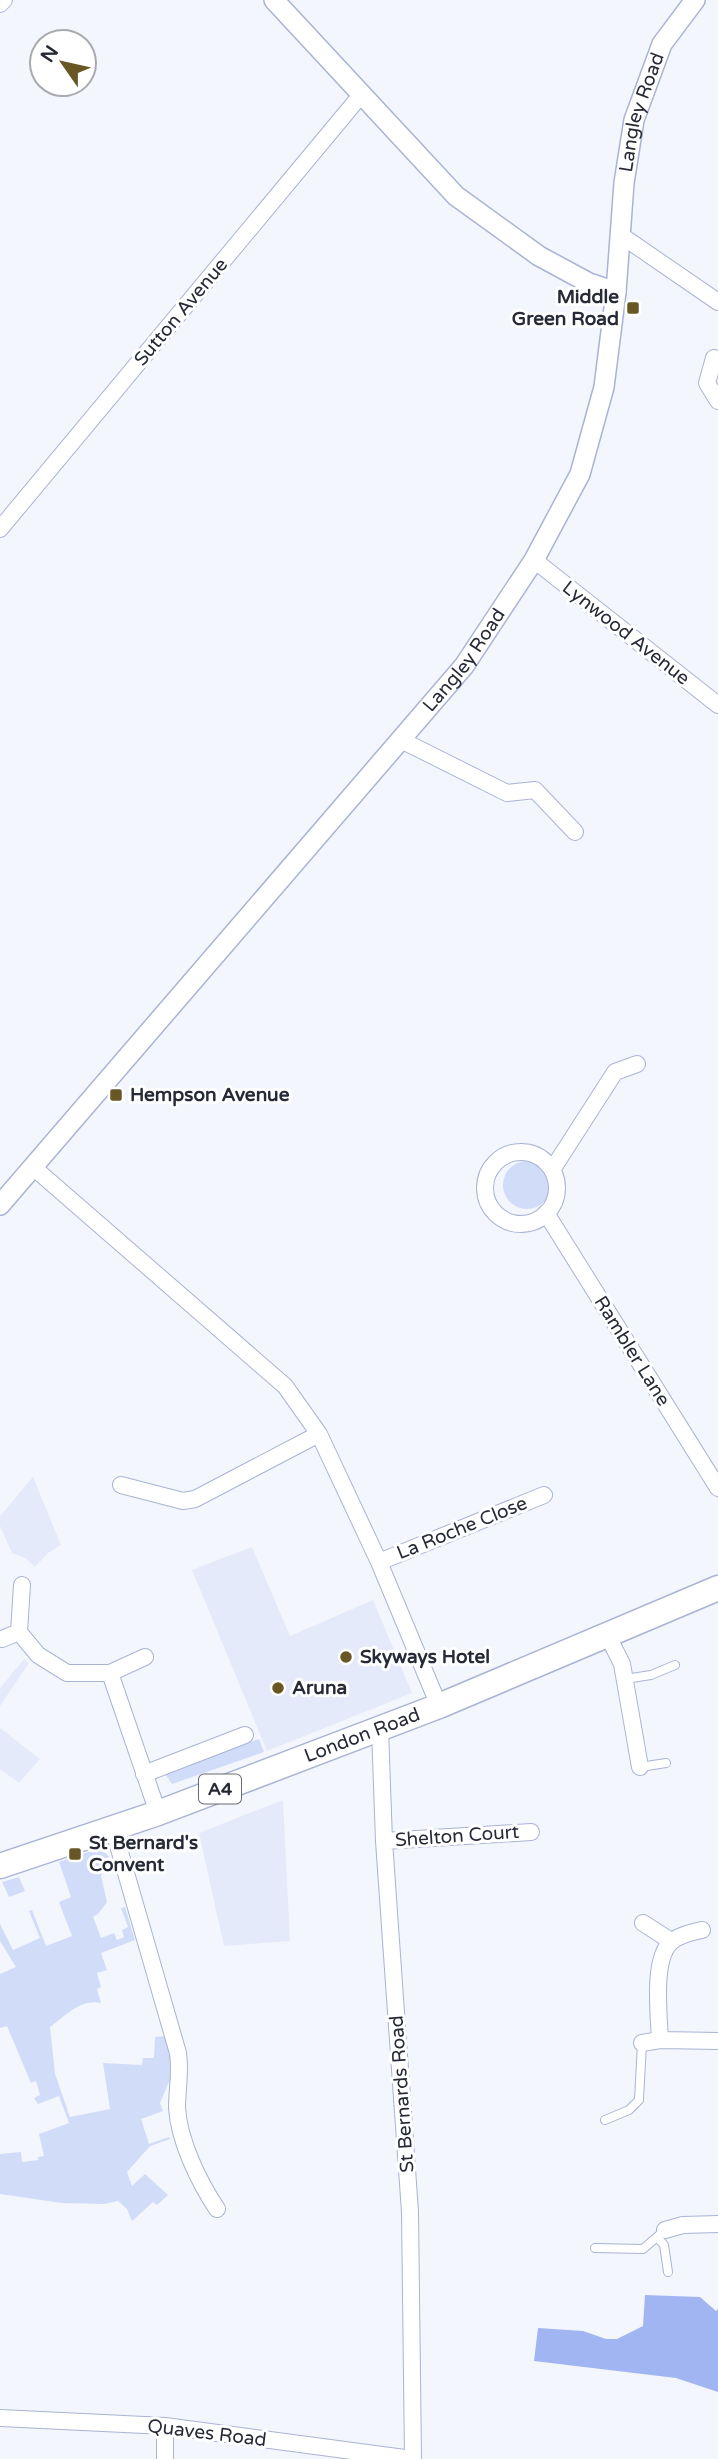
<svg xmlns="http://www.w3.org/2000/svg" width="718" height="2459" viewBox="0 0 718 2459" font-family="'Varela Round',sans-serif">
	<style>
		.built { fill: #e4eafa }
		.green { fill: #d1dcf9 }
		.forest { fill: #a0b5f2 }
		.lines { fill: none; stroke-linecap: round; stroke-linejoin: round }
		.service-casing { stroke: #a9b4d4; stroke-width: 10 }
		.minor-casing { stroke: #a9b4d4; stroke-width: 18 }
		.tertiary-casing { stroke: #a9b4d4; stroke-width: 22 }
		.primary-casing { stroke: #a9b4d4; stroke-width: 27 }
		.service { stroke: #fff; stroke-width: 8 }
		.minor { stroke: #fff; stroke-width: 16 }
		.tertiary { stroke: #fff; stroke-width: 19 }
		.primary { stroke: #fff; stroke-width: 24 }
		.poi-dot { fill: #685624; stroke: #fff; stroke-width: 2.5 }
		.labels { text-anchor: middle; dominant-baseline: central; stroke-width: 6; stroke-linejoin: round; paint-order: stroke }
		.shield { fill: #fff; stroke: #676a72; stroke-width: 2 }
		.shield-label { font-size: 18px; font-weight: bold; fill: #262a36 }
		.street-label { font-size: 19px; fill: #262a36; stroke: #fff }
		.poi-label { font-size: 19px; font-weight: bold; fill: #262a36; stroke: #fff; text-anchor: start }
	</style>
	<rect width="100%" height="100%" fill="#f4f6fd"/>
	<path class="built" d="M33 1477 61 1545 48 1553 35 1567 25 1558 12 1553 0 1526V1516Z
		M252 1547 290 1636 373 1600 412 1693 267 1751 192 1570Z
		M24 1659 29 1663 0 1706V1688Z
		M0 1728 40 1759 19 1783 0 1769Z
		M283 1800 290 1941 224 1946 199 1833Z"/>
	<path class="green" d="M503 1185a24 24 0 1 1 48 0a24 24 0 1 1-48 0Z
		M259 1739 264 1752 172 1784 165 1774Z
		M97 1849H102L109 1857 101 1876 107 1902 98 1914 93 1917 101 1938 114 1933 117 1940 124 1937 122 1930 128 1927 121 1908 125 1907 135 1940 101 1953 107 1970 97 1973 101 1987 97 1989 101 2003C81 1998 65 2016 50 2027L55 2074 70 2117 110 2109 103 2063 142 2065 143 2058H154L155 2037 168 2036 176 2065 160 2103 163 2111 141 2119 149 2144 169 2137 170 2139 150 2146 127 2172 132 2186 145 2174 168 2195 157 2205 153 2202 132 2221 127 2209 118 2201 104 2204 62 2203 0 2194V2154L21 2152 22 2162 38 2160V2157L44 2156 39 2134 69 2123 59 2096 38 2104 34 2098 40 2095 36 2081 31 2083 7 2026 0 2028V1974L16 1967 0 1941V1924L13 1950 40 1938 29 1911 32 1910 46 1946 72 1936 59 1902 71 1897 59 1862Z
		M19 1877 25 1891 9 1897 2 1882Z"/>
	<path class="forest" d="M645 2295 700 2297 716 2311 718 2309V2392L676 2378 534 2361 538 2328 583 2331 606 2339H617L643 2326Z"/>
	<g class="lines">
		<defs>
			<path id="service" d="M625 1679 651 1675 675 1665
				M640 1767 666 1763
				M605 2120 629 2110 639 2100 642 2043
				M657 2237 664 2245 668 2272
				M595 2248 643 2249 665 2230"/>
			<path id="minor" d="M0 4 4 0
				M622 236 718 302
				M714 358 707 383 718 401
				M0 529 361 95
				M534 560 718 705
				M401 740 507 793 535 790 575 832
				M485 1188a36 36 0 1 1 72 0a36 36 0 1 1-72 0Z
				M33 1167 285 1386 319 1434 379 1562 439 1706
				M552 1170 615 1072 637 1064
				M546 1213 718 1488
				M121 1485 183 1501 195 1499 319 1434
				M379 1562 544 1495
				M19 1632 38 1655 67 1673H110L145 1657
				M608 1636 622 1664 640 1767
				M2 1639 19 1632 22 1585
				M110 1673 158 1813
				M380 1729 384 1841 410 2212 413 2459
				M144 1774 245 1735
				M113 1828 178 2053C181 2072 177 2089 177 2108 179 2141 199 2182 217 2209
				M384 1841 531 1832
				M643 1923 671 1941
				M660 2040C659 2016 652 1959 671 1942 679 1935 692 1932 702 1930
				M642 2043 660 2040 718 2041
				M665 2230 683 2225 718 2224
				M0 2418 165 2426 412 2459
				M165 2459V2426"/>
			<g id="tertiary">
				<path d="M274 0 456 196 539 256 589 283 616 292"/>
				<path id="s1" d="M0 1205 464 666 534 560 580 474 604 387 616 292 624 183 634 120 662 44 695 0"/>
			</g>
			<g id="primary">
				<path id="s2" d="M0 1866 158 1813 439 1706 718 1588"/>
			</g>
		</defs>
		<use href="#service" class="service-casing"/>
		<use href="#minor" class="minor-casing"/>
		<use href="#tertiary" class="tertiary-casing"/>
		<use href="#primary" class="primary-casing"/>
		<use href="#service" class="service"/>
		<use href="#minor" class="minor"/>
		<use href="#tertiary" class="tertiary"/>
		<use href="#primary" class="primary"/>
	</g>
	<g class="poi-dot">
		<rect x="626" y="301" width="14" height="14" rx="3.5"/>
		<rect x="109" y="1088" width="14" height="14" rx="3.5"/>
		<circle cx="346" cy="1657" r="7"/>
		<circle cx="278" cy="1688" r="7"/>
		<rect x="68" y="1847" width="14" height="14" rx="3.5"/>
	</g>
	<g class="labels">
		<rect class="shield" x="199" y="1774.5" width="42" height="29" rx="5"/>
		<g class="shield-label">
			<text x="220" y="1789">A4</text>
		</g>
		<g class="street-label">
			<text stroke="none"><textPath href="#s1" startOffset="1304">Langley Road</textPath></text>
			<text transform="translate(181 312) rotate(-50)">Sutton Avenue</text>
			<text transform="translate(626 633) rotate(38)">Lynwood Avenue</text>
			<text stroke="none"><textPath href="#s1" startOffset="716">Langley Road</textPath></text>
			<text transform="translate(632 1351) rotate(58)">Rambler Lane</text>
			<text transform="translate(462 1528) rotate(-22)">La Roche Close</text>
			<text stroke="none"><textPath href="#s2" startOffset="385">London Road</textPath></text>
			<text transform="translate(457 1836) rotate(-4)">Shelton Court</text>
			<text transform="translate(402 2094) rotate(-94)">St Bernards Road</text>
			<text transform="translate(207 2433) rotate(7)">Quaves Road</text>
		</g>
		<g class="poi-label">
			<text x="619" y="297" text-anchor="end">Middle<tspan x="619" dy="22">Green Road</tspan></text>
			<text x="130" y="1095">Hempson Avenue</text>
			<text x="360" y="1657">Skyways Hotel</text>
			<text x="292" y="1688">Aruna</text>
			<text x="89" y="1843">St Bernard's<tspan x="89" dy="22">Convent</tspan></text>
		</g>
	</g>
	<g transform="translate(63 63) rotate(304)"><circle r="33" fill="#ffffff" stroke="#a8aaaf" stroke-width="2"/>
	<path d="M0-5L12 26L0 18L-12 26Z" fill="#685624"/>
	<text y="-10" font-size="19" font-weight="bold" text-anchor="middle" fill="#262a36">N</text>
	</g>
</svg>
